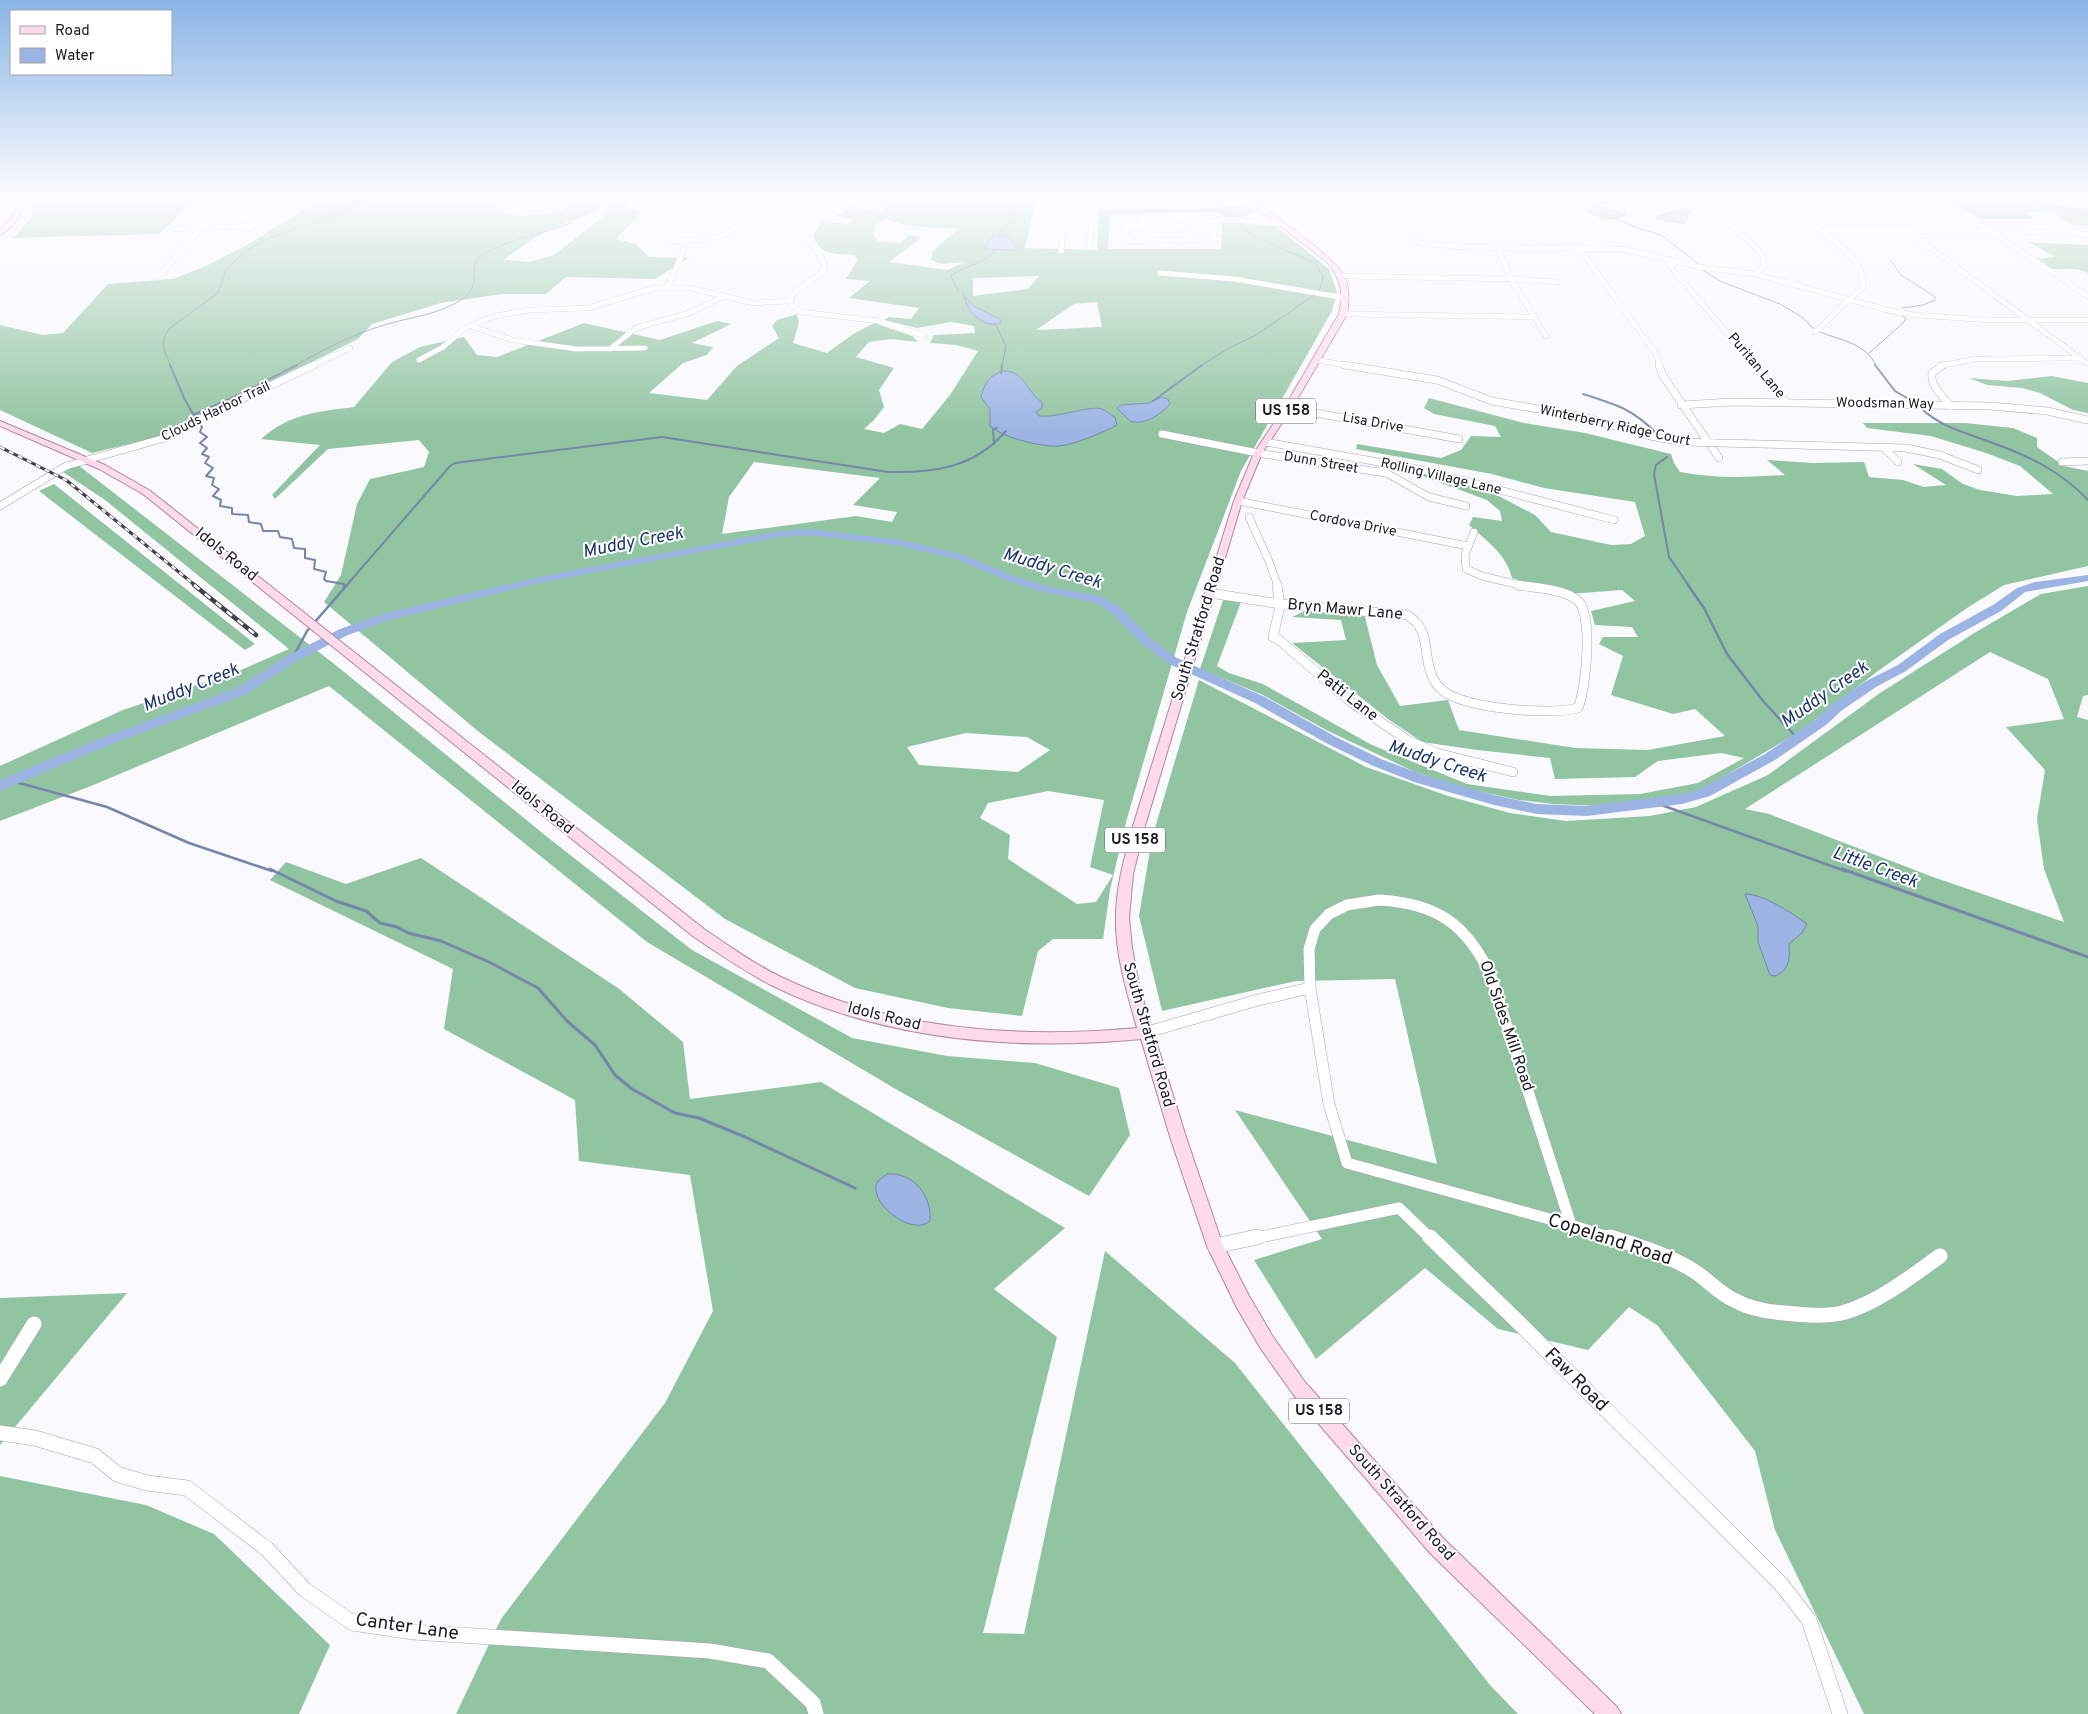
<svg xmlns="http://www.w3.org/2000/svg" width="2088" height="1714" viewBox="0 0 2088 1714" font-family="Overpass,sans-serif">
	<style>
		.forest { fill: #91c4a1; fill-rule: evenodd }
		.water { fill: #9cb4e4; stroke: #7586aa }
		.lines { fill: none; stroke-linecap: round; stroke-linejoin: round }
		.stream-far3 { stroke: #7586aa; stroke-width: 1 }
		.stream-far2 { stroke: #7586aa; stroke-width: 2 }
		.stream-far1 { stroke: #7586aa; stroke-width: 2.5 }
		.stream { stroke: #7586aa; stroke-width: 3 }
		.river { fill: #9cb4e4; fill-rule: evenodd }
		.minor-far4-casing { stroke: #a7a4bb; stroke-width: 5.5 }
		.minor-far3-casing { stroke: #a7a4bb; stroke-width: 8 }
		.minor-far2-casing { stroke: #a7a4bb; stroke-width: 10 }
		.minor-far1-casing { stroke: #a7a4bb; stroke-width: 12 }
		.minor-casing { stroke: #a7a4bb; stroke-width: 16 }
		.major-casing { stroke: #ae879b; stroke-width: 2 }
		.minor-far4 { stroke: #fff; stroke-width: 5 }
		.minor-far3 { stroke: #fff; stroke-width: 7 }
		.minor-far2 { stroke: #fff; stroke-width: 9 }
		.minor-far1 { stroke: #fff; stroke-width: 11 }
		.minor { stroke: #fff; stroke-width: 15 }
		.major { fill: #fedaea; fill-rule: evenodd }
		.rail-far1-casing { stroke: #43424a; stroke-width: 3 }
		.rail-casing { stroke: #43424a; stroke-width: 4.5 }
		.rail-far1 { stroke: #fff; stroke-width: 2; stroke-dasharray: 5; stroke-linecap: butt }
		.rail { stroke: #fff; stroke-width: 2.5; stroke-dasharray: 7; stroke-linecap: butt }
		.labels { text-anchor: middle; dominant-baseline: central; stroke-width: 4; stroke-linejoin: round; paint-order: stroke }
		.far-street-label { font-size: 14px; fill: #1b1a22; stroke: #fff }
		.shield { fill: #fff; stroke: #5f5f64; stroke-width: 1 }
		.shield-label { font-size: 15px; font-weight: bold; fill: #1b1a22 }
		.street-label { font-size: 16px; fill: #1b1a22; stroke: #fff }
		.water-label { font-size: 18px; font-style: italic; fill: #1b346d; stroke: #fff }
		.near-street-label { font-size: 19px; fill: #1b1a22; stroke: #fff }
	</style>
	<rect width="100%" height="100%" fill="#f9f9fe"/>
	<path class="forest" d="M31 195H201L159 234 13 238 32 217Z
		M328 195H505L500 199 494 210 518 216 557 213 570 205H600L599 211C558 225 538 233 504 260L529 262 554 255 604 216 607 205 620 195H633L624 206 642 212 616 239 636 244 649 257 689 258 655 279 566 277 546 294H502L441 303 372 324 358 339 166 435 92 453 0 410V325L43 335 63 333 108 284 173 279 208 265 245 246Z
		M920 195H1037L1025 248 1097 250 1099 211 1239 206 1257 210 1244 217 1226 218 1220 212 1110 214 1108 249H1221L1222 222 1276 226 1329 269 1337 292 1332 311 1241 471 1187 612 1126 822 1110 890 1103 939H1053L1038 951 1022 1016 948 1008 855 988 725 919 479 732 324 602 341 575 357 504 370 479 424 467 429 452 419 440 328 449 275 499 272 495 320 445 261 439C291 413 316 412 354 407L392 362 420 347 464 337 477 355 497 357 584 323 660 340 717 321 731 324 692 343 713 347 707 355 683 363 649 393 707 400 737 366 779 338 772 326 777 320 797 314 799 323 793 343 827 353 853 334 874 323 912 336 918 342 891 339 869 342 856 357 894 368 879 390 884 407 874 420 864 429 884 433 900 424 922 429 950 395 978 351 956 345 930 343 934 335 975 333 974 326 951 322 917 328 884 320 889 317 911 319 919 308 849 298 870 281 846 279 857 261 855 255C835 253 820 257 813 235L822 222 849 224 852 219 835 216 853 206 879 212 888 206 874 201 882 199 910 202ZM885 219C908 228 933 227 958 229L933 251 931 260 942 264 965 262 948 270 889 262 922 237 910 235 900 243 878 241 873 234 875 225ZM1039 276 1028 289 973 296V278ZM1097 302 1102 327 1036 330 1074 304ZM754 462 880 478 853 505 897 512 892 522 856 516 722 534 729 497ZM966 733 1027 737 1050 750 1018 772 919 765 907 747ZM1048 791 1104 800 1090 867 1113 875 1096 902 1077 904 1008 859 1010 835 980 818 988 803Z
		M1112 195H1178L1098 201Z
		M1509 195H1626L1629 198 1510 197Z
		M1787 195H1969L1971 198H1791Z
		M2021 195 2054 205 2088 208V226L2070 224 2052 211 2024 212 2035 219H1980L1948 200 2011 199Z
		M2029 242 2088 245V273L2077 269H2052L2037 259 2055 257Z
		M2052 376 2088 383V413L2073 410 2040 393 2022 388 1987 385 1969 378 2008 381Z
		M1429 398 1524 423 1585 433 1671 454 1674 463 1680 472C1715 479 1750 477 1785 475L1767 460 1814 463 1864 462 1869 477 1903 480 1924 487 1946 485 1913 464 1942 469 1963 484 1980 490 2017 496 2053 494 2020 466 1986 453 1931 436 1867 428 1863 423H1965L2013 428 2037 438V447L2064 466 2088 471V566L2004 585 1967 608 1878 671 1799 732 1696 793 1599 806 1553 804 1519 800 1464 788 1415 772 1328 731 1263 695 1200 669 1223 600 1241 602 1217 666 1229 673 1263 684 1372 745 1467 784 1551 796 1640 794 1698 783 1744 758 1721 753 1658 761 1635 777 1555 779 1550 758 1477 750 1422 742 1388 719 1292 643 1346 640 1341 620 1292 617 1309 609 1364 613 1377 665 1400 706 1448 700 1459 730 1575 748 1648 750 1725 736 1695 709 1673 714 1611 695 1623 656 1599 644 1603 637H1638L1632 627 1595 625 1591 611 1635 601 1622 590 1568 594 1512 578C1507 555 1486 540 1469 525L1473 517 1502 521 1500 511 1487 500 1409 471H1415L1485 489 1535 515 1551 532 1611 545 1631 544 1645 536 1635 502 1544 488 1492 474 1356 449 1357 444 1441 458 1461 450 1471 436 1501 437 1495 426 1434 414 1424 408Z
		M78 465 333 663 551 840 692 950 852 1038 947 1056 1035 1063 1119 1088 1130 1135 1089 1196 899 1091 647 942 329 686 91 786 0 821V766L123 710 241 670 289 649 105 500 63 472Z
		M54 484 255 644 245 650 39 491Z
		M2088 586V695L2083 696 2077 717 2088 720V1714H1864L1775 1530 1755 1451 1657 1325 1629 1307 1588 1350 1498 1329 1425 1268 1316 1359 1254 1260 1322 1239 1235 1110 1437 1164 1395 979 1296 981 1162 1011 1139 916 1152 838 1199 680 1366 767 1448 796 1510 813 1566 821 1650 816 1696 807 1768 775 1880 693 1976 632 2041 594ZM1990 652 2048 679 2064 719 2006 727 2045 770 2037 819 2044 869 2064 922 1933 877 1769 814 1745 809Z
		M421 858 618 988 683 1042 690 1099 821 1082 1065 1228 994 1289 1057 1337 983 1633 1024 1634 1105 1251 1235 1363 1490 1685 1518 1714H456L501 1619 665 1403 713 1311 690 1175 579 1161 575 1100 444 1029 453 969 270 880 286 862 346 884Z
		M127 1293 0 1445V1298Z
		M0 1476 146 1505 214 1534 330 1645 299 1714H0Z"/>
	<path class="water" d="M1594 205 1627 214C1611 222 1601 218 1586 211L1594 209Z
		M1684 208 1690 211 1684 224 1658 219 1655 217Z
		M997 234 1010 237 1016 246V250L984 249 992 237Z
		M965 297 974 306 1001 320V323C985 329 967 313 965 297Z
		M1003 371C1025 370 1026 392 1042 402V408L1036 412 1039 416C1057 418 1091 405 1102 409 1107 411 1110 415 1115 417L1117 425C1105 432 1073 445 1059 446 1041 447 1004 438 990 426V409L981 397C985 382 989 376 1003 371Z
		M1162 397 1168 399 1170 404C1161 414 1145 426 1130 421L1117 408 1121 405 1149 403Z
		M1745 894C1763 894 1792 913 1807 924L1802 933 1789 944C1790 958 1790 970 1775 976L1770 975 1758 942V926Z
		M887 1174C914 1172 932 1196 930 1221 910 1238 865 1199 878 1181 880 1179 885 1176 887 1174Z"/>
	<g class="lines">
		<path class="stream-far3" d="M2025 197 2042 205 2088 212
			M1224 200 1226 195
			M1226 206 1234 217
			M1613 217 1635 227 1661 235 1699 264
			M1236 222 1253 236 1315 263 1323 276 1322 283 1319 291
			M1000 238V230L1013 219 1019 204
			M1891 261 1901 275 1935 297V300L1923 305 1902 308
			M1701 269 1722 282 1780 304 1802 317 1813 328
			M958 290 951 276C966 264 987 264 998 248
			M963 292 965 299
			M994 322 1006 345 1002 366
			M1820 332C1840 340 1868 344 1876 366
			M1869 353 1902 324 1906 319 1902 315
			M171 366C164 351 159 342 170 328L218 293 226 269 247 250 270 238 340 213 377 195
			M294 366C322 351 351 335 381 326 405 318 431 316 454 304 487 288 466 268 480 257 502 240 546 234 573 222
			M1200 366 1231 347 1256 335 1316 294"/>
		<path class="stream-far2" d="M170 365 185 400 196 419
			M1875 365 1895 391 1912 401
			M1001 373 1002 365
			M1583 394C1615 404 1633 409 1657 434
			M1153 401 1202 365
			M1922 409C1941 427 1966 433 1990 442 2027 455 2061 471 2088 500
			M193 415 238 395 297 365
			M198 422 202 427 200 432 207 437 200 443 207 448 202 454 209 457 205 463 213 468 206 476 214 478 212 485 219 489 213 496 221 500 220 506 232 508V514L248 515 249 522 261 524 263 531H278L280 537 292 539 294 548 305 549V558L315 560 314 569 326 572 324 579 326 581 344 584V586
			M994 444 993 429 997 428
			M1667 457 1656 465 1654 474 1669 557 1689 586
			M346 586 450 466 455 463 662 437 888 472C934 473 974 468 1006 431"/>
		<path class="stream-far1" d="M344 585V588
			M1688 585 1704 608 1727 654 1763 701 1797 738
			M292 659 307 631 347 585
			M12 781 107 807 189 843 272 871
			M1653 802 1845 871"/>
		<path class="stream" d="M270 869 336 901 366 911 380 923 397 927 408 933 441 941 489 962 538 988 567 1021 595 1045 615 1075 632 1089 675 1113 699 1118 745 1137 855 1188
			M1842 869 2088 957"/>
		<path class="river" d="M809 529 901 540 967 556 1013 576 1049 587 1100 596 1120 607 1148 636 1177 658 1265 697 1336 737 1381 759 1424 775 1494 795 1537 804 1587 806 1682 794 1700 789 1765 754 1816 719 1831 705 1866 681 1898 665 1940 634 1993 605 2017 588 2035 582 2088 575V581L2025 592 2001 611 1948 640 1906 671 1876 687 1841 711 1826 725 1775 760 1710 796 1682 804 1587 816 1537 814 1494 805 1414 782 1371 765 1326 743 1255 703 1169 664 1140 642 1112 613 1093 602 1043 592 1005 580 959 560 901 546 809 535 780 537 534 584 390 620 348 635 295 662 247 694 109 745 0 791V780L99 739 237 688 287 656 340 629 382 614 534 578 780 531Z"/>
		<defs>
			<path id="minor-far4" d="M875 195C852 203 816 210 806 235 810 247 824 255 825 268 816 282 795 285 790 301L792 306 801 312 879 321 925 336
				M1370 195 1389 228 1402 236 1422 243 1460 247 1623 249 1700 267 1755 274 1891 311 1915 315 1989 320H2088
				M1777 195 1845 250C1856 261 1863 270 1864 286L1815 332
				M1703 199 1757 249 1764 259 1763 268 1755 274
				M1065 206 1186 207 1252 202
				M1963 213 2088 296
				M722 215H746
				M1141 216 1143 225
				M1188 227 1170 225 1124 226 1129 241 1219 239
				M175 229 252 226
				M247 230 275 210 285 195
				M1820 230 2008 231 2088 234
				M1906 230 2088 364
				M1184 231C1211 212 1249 223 1280 223
				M1213 239 1215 229
				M672 241 707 239 727 234 753 210 785 195
				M1089 248 1094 201 1105 195
				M1498 248 1512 281 1546 336
				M1579 248 1656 354 1660 366
				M1061 251 1067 195
				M1669 259 1670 266 1755 366
				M1160 273 1234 279 1346 298
				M1341 276 1512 279 1557 282
				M158 277 226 200
				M667 287 683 253 685 240
				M1343 314 1535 317
				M471 326 513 340 576 349 645 348
				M610 349 636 328 689 313 723 297
				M419 360 443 347 465 328 495 316 529 310 588 308 654 288H690L753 303 790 301
				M1315 360 1352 366
				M312 366 350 348
				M1939 366 1976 359 2080 358"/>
			<path id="minor-far3" d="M1344 365 1437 380 1492 401 1584 417 1650 436 1683 442 1906 448 1940 455 1978 470
				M1659 365 1663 376 1719 458
				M1754 365 1787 403
				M1943 365 1932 373C1930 387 1943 396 1951 406
				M1681 405 1732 402 1990 406 2047 411 2088 420
				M1288 408 1459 439
				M1162 434 1258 453 1385 473
				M1266 442 1423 470 1614 520
				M1884 448 1898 462
				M2062 462 2088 461
				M1381 470 1429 497 1466 506
				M1238 501 1468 546
				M0 506 66 466 168 437 200 419 314 365
				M1249 517 1268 559 1278 586
				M1474 532 1465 555 1466 569 1482 576 1524 586"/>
			<path id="minor-far2" d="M1277 585 1280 606 1273 637 1278 639 1351 702 1409 741 1437 753 1513 772
				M1210 593 1280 604 1407 615C1432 630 1422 653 1432 676 1435 683 1440 689 1446 693 1473 709 1548 715 1578 708 1586 690 1594 613 1577 600 1563 589 1536 588 1518 585"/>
			<path id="minor-far1" d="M1379 900C1436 903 1467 924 1491 976L1571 1225 1347 1163 1329 1104 1310 988 1309 949 1315 929 1329 914 1347 905Z
				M1144 1033 1258 1000 1310 988
				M1571 1225 1614 1239
				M1251 1239 1399 1208 1431 1239"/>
			<path id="minor" d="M1430 1237 1512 1316 1781 1584 1809 1620 1840 1714
				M1610 1237C1639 1246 1669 1255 1694 1271 1708 1280 1719 1293 1734 1300 1750 1309 1768 1312 1785 1313 1804 1315 1824 1317 1842 1313 1878 1303 1910 1277 1940 1256
				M1215 1246 1257 1237
				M0 1379 34 1324
				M0 1433 35 1438 95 1456 117 1474 147 1483 187 1488 267 1549 305 1590 353 1623 413 1632 710 1651 768 1661 813 1703 816 1714"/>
			<path id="major" d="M17 195H23C26 211 14 228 0 235V230L16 212Z
				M1240 195H1247L1251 198 1978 197 2017 195 1978 201 1256 202C1275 217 1335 257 1344 276 1350 288 1349 301 1347 314L1292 408 1262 453 1242 501 1145 826 1133 874 1129 918 1132 948 1140 990 1187 1140 1222 1243 1249 1296 1273 1337 1305 1382 1444 1539 1617 1707 1621 1714H1595L1430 1553 1293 1394 1261 1349 1237 1308 1207 1246 1171 1140 1141 1039C1016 1051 885 1041 771 985 744 971 719 954 694 937L143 494 99 469 0 426V421L105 465 149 490 704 929C729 946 754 964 781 977 891 1030 1018 1039 1137 1028 1127 993 1115 954 1116 917 1116 886 1125 856 1133 826L1234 501 1254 453 1284 408 1339 314C1344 291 1341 280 1327 262Z"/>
		</defs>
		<use href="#minor-far4" class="minor-far4-casing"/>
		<use href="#minor-far3" class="minor-far3-casing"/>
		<use href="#minor-far2" class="minor-far2-casing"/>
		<use href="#minor-far1" class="minor-far1-casing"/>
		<use href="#minor" class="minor-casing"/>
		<use href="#major" class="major-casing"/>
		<use href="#minor-far4" class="minor-far4"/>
		<use href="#minor-far3" class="minor-far3"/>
		<use href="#minor-far2" class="minor-far2"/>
		<use href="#minor-far1" class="minor-far1"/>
		<use href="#minor" class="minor"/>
		<use href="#major" class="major"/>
		<defs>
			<path id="rail-far1" d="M0 447 66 480 196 586"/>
			<path id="rail" d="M194 585 256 635"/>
		</defs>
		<use href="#rail-far1" class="rail-far1-casing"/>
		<use href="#rail" class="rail-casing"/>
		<use href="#rail-far1" class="rail-far1"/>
		<use href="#rail" class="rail"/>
	</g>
	<linearGradient id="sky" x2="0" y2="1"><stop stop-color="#89b4e6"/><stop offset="0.45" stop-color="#fcfcff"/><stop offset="1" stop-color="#fcfcff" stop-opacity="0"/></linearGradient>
	<rect width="2088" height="435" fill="url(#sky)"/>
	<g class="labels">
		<g class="far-street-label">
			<text transform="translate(1756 366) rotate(50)">Puritan Lane</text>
			<text transform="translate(1885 404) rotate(1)">Woodsman Way</text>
			<text transform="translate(216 412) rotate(-26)">Clouds Harbor Trail</text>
			<text transform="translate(1373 423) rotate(10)">Lisa Drive</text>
			<text transform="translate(1615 426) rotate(12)">Winterberry Ridge Court</text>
			<text transform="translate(1321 463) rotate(10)">Dunn Street</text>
			<text transform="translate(1441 477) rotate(13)">Rolling Village Lane</text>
			<text transform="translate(1353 524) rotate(11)">Cordova Drive</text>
		</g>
		<g class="shield">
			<rect x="1256" y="398.5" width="60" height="25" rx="4"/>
			<rect x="1105" y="827.5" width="60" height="25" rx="4"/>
			<rect x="1289" y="1398.5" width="60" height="25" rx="4"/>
		</g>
		<g class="shield-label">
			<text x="1286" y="411">US 158</text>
			<text x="1135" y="840">US 158</text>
			<text x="1319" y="1411">US 158</text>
		</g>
		<g class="street-label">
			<text transform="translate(226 555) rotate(39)">Idols Road</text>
			<text transform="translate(1345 610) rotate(5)">Bryn Mawr Lane</text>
			<text transform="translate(1199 629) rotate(-73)">South Stratford Road</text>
			<text transform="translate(1347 696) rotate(38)">Patti Lane</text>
			<text transform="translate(542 808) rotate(39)">Idols Road</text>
			<text transform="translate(884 1017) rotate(14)">Idols Road</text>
			<text transform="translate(1506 1026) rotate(71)">Old Sides Mill Road</text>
			<text transform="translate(1148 1035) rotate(74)">South Stratford Road</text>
			<text transform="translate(1401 1503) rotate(48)">South Stratford Road</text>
		</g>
		<g class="water-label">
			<text transform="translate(633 543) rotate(-11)">Muddy Creek</text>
			<text transform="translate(1052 569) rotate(17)">Muddy Creek</text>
			<text transform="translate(191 688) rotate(-22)">Muddy Creek</text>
			<text transform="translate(1825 695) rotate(-35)">Muddy Creek</text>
			<text transform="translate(1437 762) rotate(18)">Muddy Creek</text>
			<text transform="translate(1875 868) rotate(20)">Little Creek</text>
		</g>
		<g class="near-street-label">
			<text transform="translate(1610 1240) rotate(18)">Copeland Road</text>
			<text transform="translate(1576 1380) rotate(45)">Faw Road</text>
			<text transform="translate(407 1627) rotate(8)">Canter Lane</text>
		</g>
	</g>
	<rect x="10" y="10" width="162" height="65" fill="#ffffff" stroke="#a4a3a7"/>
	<rect x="20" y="26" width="25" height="8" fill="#fedaea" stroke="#a4a3a7"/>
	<text x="55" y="35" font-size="15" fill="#1b1a22">Road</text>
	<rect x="20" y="48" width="25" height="15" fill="#9cb4e4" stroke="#a4a3a7"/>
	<text x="55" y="60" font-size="15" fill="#1b1a22">Water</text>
</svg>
